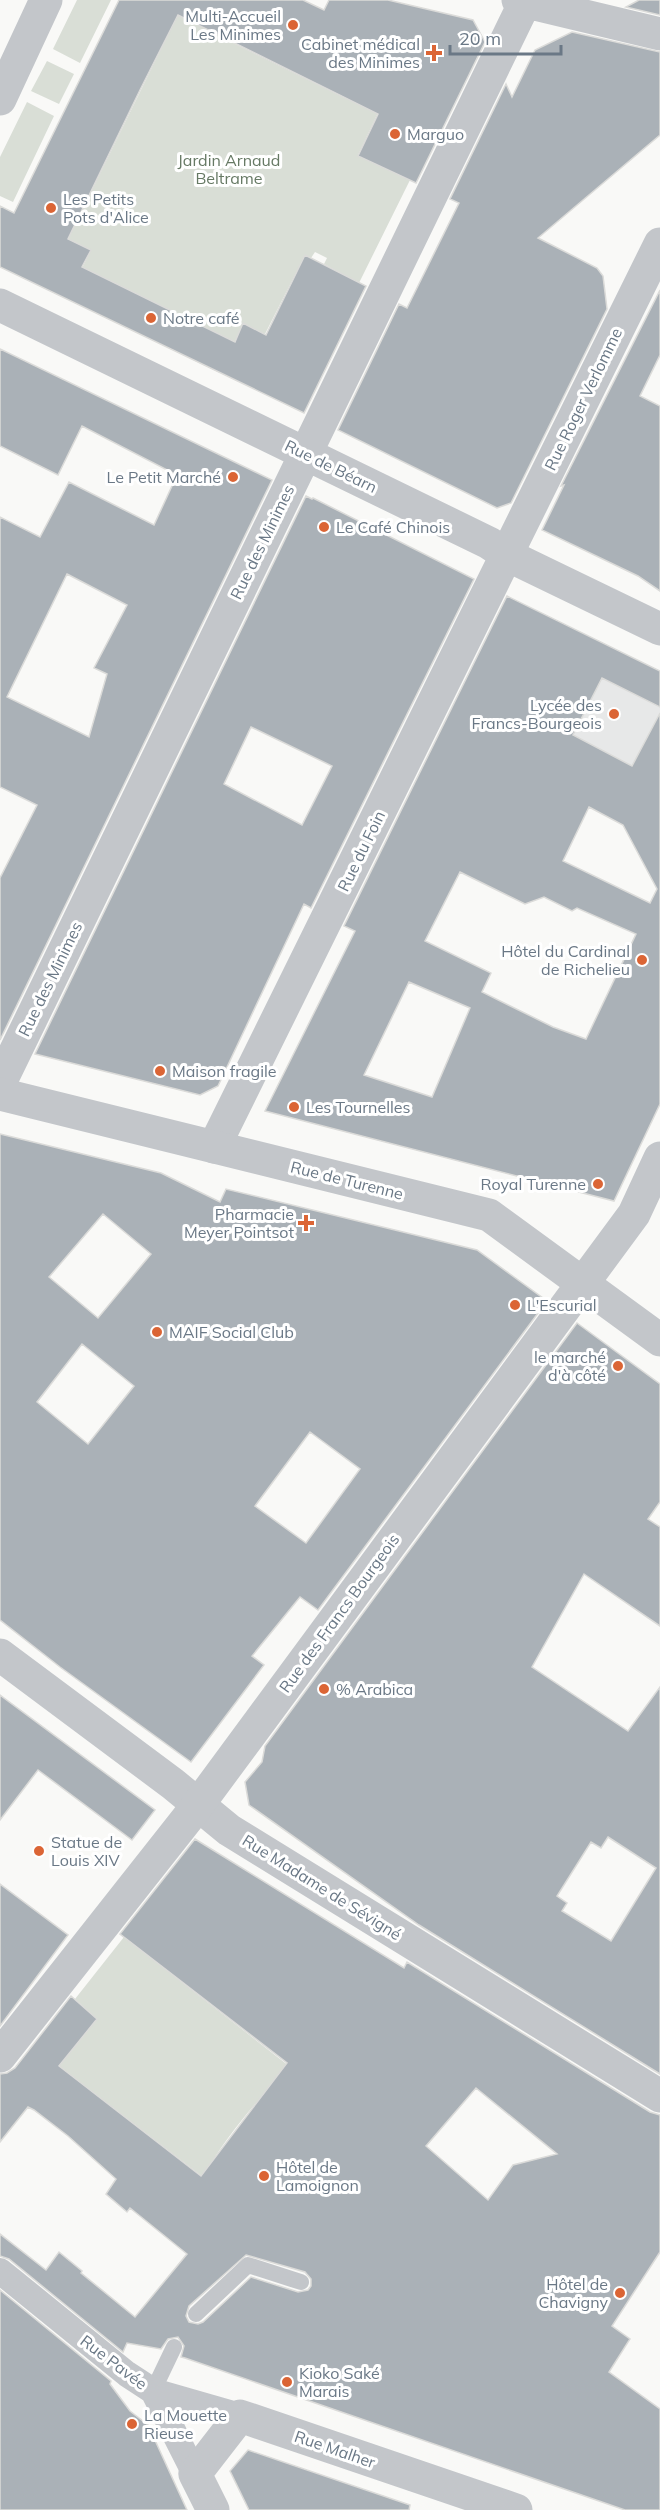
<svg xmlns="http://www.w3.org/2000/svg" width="660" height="2510" viewBox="0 0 660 2510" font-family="Mulish,sans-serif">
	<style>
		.built { fill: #e7e8e8 }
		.green { fill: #d9ded6 }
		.building { fill: #aab1b7; stroke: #dbdbd9; stroke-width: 1.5; fill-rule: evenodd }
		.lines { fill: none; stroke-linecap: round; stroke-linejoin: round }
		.service { stroke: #c3c6ca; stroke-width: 16 }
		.pedestrian { stroke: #c3c6ca; stroke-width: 26 }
		.minor { stroke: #c3c6ca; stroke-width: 33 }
		.tertiary { stroke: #c3c6ca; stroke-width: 33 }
		.poi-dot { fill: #db6535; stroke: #fff; stroke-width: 2 }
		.labels { text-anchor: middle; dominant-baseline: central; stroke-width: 6; stroke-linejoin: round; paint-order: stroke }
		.poi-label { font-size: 16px; fill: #6a7886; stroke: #fff; text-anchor: start }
		.park-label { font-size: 16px; fill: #667964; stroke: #fff }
		.street-label { font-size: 16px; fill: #6a7886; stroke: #fff }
	</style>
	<rect width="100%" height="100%" fill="#f9f9f7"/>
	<path class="built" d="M586 635 660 671V726L639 770 526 756Z"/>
	<path class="green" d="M77 0H111L80 63 53 49Z
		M185 0 205 29 347 99 396 2 427 9 358 155 410 180 359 283 324 264 327 258 315 252 311 258 305 255 265 334 243 324 220 373 193 360 208 329 109 281 94 312 67 299 91 250 68 239Z
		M47 61 74 74 59 104 31 91Z
		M27 102 54 116 13 202 0 196V157Z
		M124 1937 289 2066C258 2100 225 2137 203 2177L59 2066 97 2019 75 1999Z"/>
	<path class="building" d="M119 0H303L324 10 329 0H388L473 20 485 42 416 183 358 156 378 114 178 15 140 90 68 239 91 250 82 267 235 342 243 323 266 335 305 255 366 286 304 413 0 267V206L14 213Z
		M639 0H660V15L626 7Z
		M572 32 660 52V135L538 238 597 268 603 276 607 309 511 503 497 508 338 430 399 304 407 308 459 203 450 199 506 84 512 97 535 50Z
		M660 290V355L640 396 660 406V591L638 576 542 530 564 485 561 486Z
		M0 349 272 480 0 1040V878L37 805 0 787V517L40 537 69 482 154 525 177 475 82 426 58 475 0 446ZM67 574 127 605 94 668 107 674 89 737 7 697Z
		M306 496 312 499 313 498 474 579 311 908 304 904 218 1086 200 1095 35 1054ZM251 727 332 766 302 825 224 784Z
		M507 596 660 671V707L602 678 573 735 632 766 660 713V1104L614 1201 265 1111 355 931 344 926ZM589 807 623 825 657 889 650 903 563 861ZM460 872 525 904 544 897 572 911 577 908 636 934 586 1039 553 1027 482 992 491 973 425 941ZM409 982 470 1008 432 1097 364 1075Z
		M0 1134 161 1173 220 1202 226 1189 477 1250 547 1301 318 1610 300 1597 252 1656 264 1665 191 1762 60 1667 0 1620ZM103 1214 151 1254 98 1318 49 1277ZM82 1344 134 1386 88 1444 37 1402ZM310 1432 360 1469 306 1543 255 1506Z
		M577 1323 660 1384V1502L648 1519 660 1527V1626L584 1574 532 1667 628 1731 660 1687V2074L419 1925 249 1805 245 1782 262 1762 265 1746ZM608 1837 656 1868 611 1941 562 1911 567 1903 557 1896 591 1842 601 1848Z
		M0 1695 155 1810 132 1840 38 1770 0 1820Z
		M195 1839 404 1968 407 1962 650 2112 660 2115V2252L612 2326 630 2339 609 2372 660 2409V2510H625L185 2358 181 2357 184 2346 178 2337 168 2339 161 2349 127 2343 123 2352 9 2259 0 2256V2234L46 2270 59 2252 82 2271 81 2273 135 2317 187 2254 130 2208 127 2212 106 2194 116 2179 68 2136 34 2110 28 2107 0 2142V2074L7 2073 15 2068 71 1996 97 2019 59 2066 201 2176 287 2063 120 1934ZM476 2088 557 2154 513 2165 488 2200 426 2146ZM246 2255 305 2272 311 2279V2286L308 2290 298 2292 251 2277 203 2322 198 2324 189 2322 186 2316 189 2306Z
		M0 1884 68 1935 0 2026Z
		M0 2290 111 2381 110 2384 130 2411 148 2425 187 2510H0Z
		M248 2450 410 2505 409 2510H249L230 2471Z"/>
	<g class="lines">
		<path class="service" d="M196 2314 248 2265 301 2282
			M153 2391 174 2347"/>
		<path class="pedestrian" d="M0 2271 127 2374 153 2391 195 2474
			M153 2391 240 2416"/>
		<path class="minor" d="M518 0 660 34
			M0 99 46 0
			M0 305 489 543 507 555 660 629
			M0 1083 525 2
			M214 1147 660 244
			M0 1655 173 1784 229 1830 660 2096
			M213 2510 195 2474 240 2416 516 2510"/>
		<path class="tertiary" d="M0 1094 489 1215 660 1340
			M0 2056 198 1805 634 1214 660 1158"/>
	</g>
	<g class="poi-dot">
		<circle cx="293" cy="25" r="6"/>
		<path d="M431 44h6v6h6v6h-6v6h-6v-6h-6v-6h6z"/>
		<circle cx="395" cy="134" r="6"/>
		<circle cx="51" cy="208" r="6"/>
		<circle cx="151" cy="318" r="6"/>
		<circle cx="233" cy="477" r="6"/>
		<circle cx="324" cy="527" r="6"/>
		<circle cx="614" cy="714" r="6"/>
		<circle cx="642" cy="960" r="6"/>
		<circle cx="160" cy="1071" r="6"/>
		<circle cx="294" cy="1107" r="6"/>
		<circle cx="598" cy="1184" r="6"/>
		<path d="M303 1214h6v6h6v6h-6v6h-6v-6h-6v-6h6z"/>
		<circle cx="515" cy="1305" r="6"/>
		<circle cx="157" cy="1332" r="6"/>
		<circle cx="618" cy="1366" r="6"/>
		<circle cx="324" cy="1689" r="6"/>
		<circle cx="39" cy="1851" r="6"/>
		<circle cx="264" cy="2176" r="6"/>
		<circle cx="620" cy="2293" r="6"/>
		<circle cx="287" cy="2382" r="6"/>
		<circle cx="132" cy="2424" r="6"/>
	</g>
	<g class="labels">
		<g class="poi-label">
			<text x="281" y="16" text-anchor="end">Multi-Accueil<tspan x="281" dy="18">Les Minimes</tspan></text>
			<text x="420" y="44" text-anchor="end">Cabinet médical<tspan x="420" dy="18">des Minimes</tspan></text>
			<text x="407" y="134">Marguo</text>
			<text x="63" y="199">Les Petits<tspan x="63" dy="18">Pots d'Alice</tspan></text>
			<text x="163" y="318">Notre café</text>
			<text x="221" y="477" text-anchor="end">Le Petit Marché</text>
			<text x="336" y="527">Le Café Chinois</text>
			<text x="602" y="705" text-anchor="end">Lycée des<tspan x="602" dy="18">Francs-Bourgeois</tspan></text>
			<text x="630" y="951" text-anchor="end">Hôtel du Cardinal<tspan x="630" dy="18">de Richelieu</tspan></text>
			<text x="172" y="1071">Maison fragile</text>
			<text x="306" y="1107">Les Tournelles</text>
			<text x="586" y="1184" text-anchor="end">Royal Turenne</text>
			<text x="294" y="1214" text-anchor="end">Pharmacie<tspan x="294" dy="18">Meyer Pointsot</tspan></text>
			<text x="527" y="1305">L'Escurial</text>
			<text x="169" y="1332">MAIF Social Club</text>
			<text x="606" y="1357" text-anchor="end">le marché<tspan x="606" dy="18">d'à côté</tspan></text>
			<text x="336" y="1689">% Arabica</text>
			<text x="51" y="1842">Statue de<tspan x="51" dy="18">Louis XIV</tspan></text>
			<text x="276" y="2167">Hôtel de<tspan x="276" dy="18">Lamoignon</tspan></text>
			<text x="608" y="2284" text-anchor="end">Hôtel de<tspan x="608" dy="18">Chavigny</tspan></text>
			<text x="299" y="2373">Kioko Saké<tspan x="299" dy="18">Marais</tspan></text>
			<text x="144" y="2415">La Mouette<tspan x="144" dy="18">Rieuse</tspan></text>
		</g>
		<g class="park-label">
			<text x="229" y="160">Jardin Arnaud<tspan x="229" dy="18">Beltrame</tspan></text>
		</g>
		<g class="street-label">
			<text transform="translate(583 399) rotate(-64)">Rue Roger Verlomme</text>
			<text transform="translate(331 466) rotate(26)">Rue de Béarn</text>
			<text transform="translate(262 542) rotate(-64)">Rue des Minimes</text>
			<text transform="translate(361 851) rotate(-64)">Rue du Foin</text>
			<text transform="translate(50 979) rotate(-64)">Rue des Minimes</text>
			<text transform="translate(347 1180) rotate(14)">Rue de Turenne</text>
			<text transform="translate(339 1613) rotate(-54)">Rue des Francs Bourgeois</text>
			<text transform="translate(322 1887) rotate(32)">Rue Madame de Sévigné</text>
			<text transform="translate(114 2362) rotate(37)">Rue Pavée</text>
			<text transform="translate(335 2449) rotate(19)">Rue Malher</text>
		</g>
	</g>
	<path d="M450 45v9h111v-9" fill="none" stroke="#6a7886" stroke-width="3"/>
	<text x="459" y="45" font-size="18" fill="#6a7886" stroke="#ffffff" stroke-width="4.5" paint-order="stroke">20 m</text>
</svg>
